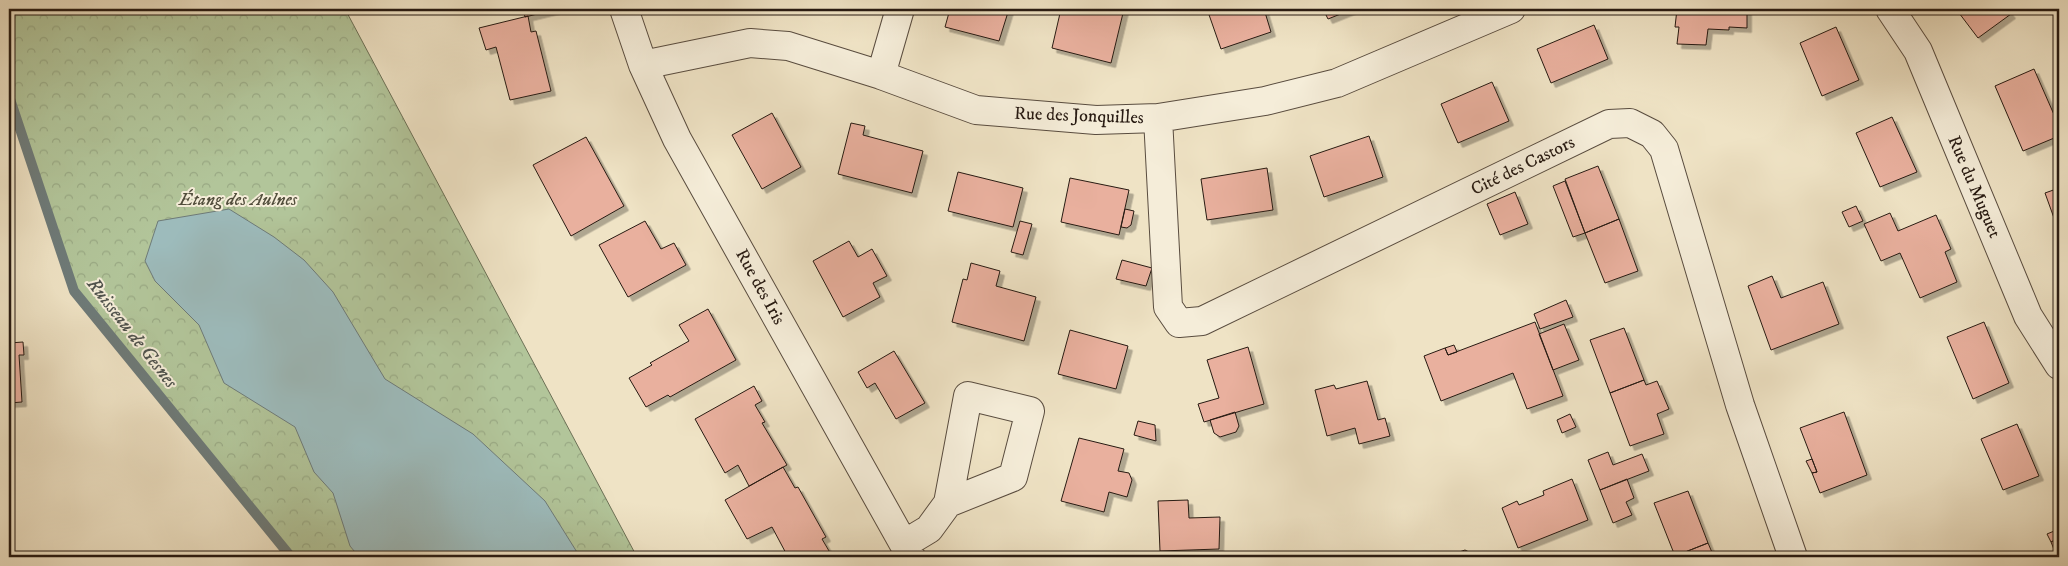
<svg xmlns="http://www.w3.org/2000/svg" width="2068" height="566" viewBox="0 0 2068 566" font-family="'IM FELL DW Pica',serif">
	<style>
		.forest { fill: url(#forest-crowns); stroke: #6c7056 }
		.water { fill: #9dbcbd; stroke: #6e7b79 }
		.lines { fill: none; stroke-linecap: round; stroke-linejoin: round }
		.stream { stroke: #6e7b79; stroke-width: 10 }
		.building { fill: #e9b09e; stroke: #271a12; filter: url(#shadow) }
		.minor-casing { stroke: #594c3f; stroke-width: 30 }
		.minor { stroke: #f5edd9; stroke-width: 28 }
		.labels { text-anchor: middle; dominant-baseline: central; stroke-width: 4; stroke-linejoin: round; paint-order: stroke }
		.street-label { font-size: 18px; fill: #271a12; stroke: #f5edd9 }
		.park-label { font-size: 18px; font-style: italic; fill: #514d3b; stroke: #f5edd9 }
		.water-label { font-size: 19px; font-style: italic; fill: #50534e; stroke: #f5edd9 }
	</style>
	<defs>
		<pattern id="forest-crowns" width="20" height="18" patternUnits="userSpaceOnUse" patternTransform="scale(1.25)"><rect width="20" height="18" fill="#b2c59a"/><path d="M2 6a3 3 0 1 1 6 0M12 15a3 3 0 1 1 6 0" fill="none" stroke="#99a984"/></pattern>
		<filter id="shadow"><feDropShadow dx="4.5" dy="4.5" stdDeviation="0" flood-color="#0004"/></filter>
	</defs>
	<rect width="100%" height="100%" fill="#efe3c5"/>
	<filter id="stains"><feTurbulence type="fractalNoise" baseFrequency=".004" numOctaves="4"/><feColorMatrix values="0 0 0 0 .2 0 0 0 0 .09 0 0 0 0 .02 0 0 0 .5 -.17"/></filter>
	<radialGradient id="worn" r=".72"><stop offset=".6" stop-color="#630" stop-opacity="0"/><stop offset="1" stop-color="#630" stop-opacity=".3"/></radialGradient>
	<path class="forest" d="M9 9H345L637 557H291L74 291 9 96Z"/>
	<path class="water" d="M229 209 274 237 304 260 333 292 385 379 473 434 545 501 580 557H359L350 546 333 493 314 472 295 427 224 383 199 325 155 281 145 261 158 221Z"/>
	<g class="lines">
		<path class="stream" d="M9 96 74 291 291 557"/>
	</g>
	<path class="building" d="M523 9H558L525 17Z
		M950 9H1009L999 41 945 27Z
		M1059 9H1124L1111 63 1052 48 1061 9Z
		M1207 9H1264L1271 32 1221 49Z
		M1323 9H1353L1328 19Z
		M1677 9H1747V28L1729 27V30L1708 29 1706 45 1677 44 1679 27H1675Z
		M1956 9H2007L2011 14 1978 38Z
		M528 16 531 32 536 31 551 91 510 100 496 47 486 50 479 28Z
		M1594 25 1608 59 1551 83 1537 49Z
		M1836 27 1859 80 1822 96 1800 43Z
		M2034 69 2059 126V136L2023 151 1995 86Z
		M1492 82 1509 121 1458 143 1441 104Z
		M772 113 801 167 762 189 732 135Z
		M1892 117 1917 172 1880 187 1856 133Z
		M851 123 865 126 863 135 923 151 912 193 838 174Z
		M1369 136 1383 177 1324 197 1310 156Z
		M586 137 624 206 571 236 533 165Z
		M1598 166 1619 219 1585 233 1565 179Z
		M1267 168 1273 210 1207 220 1201 179Z
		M958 172 1023 188 1013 227 948 211Z
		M1070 178 1129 190 1119 235 1061 222Z
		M1565 181 1585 233 1573 237 1553 186Z
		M2059 188V232L2045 193Z
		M1515 192 1528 224 1500 235 1487 204Z
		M1856 206 1863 221 1849 227 1842 212Z
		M1125 209 1134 211 1131 225 1127 228 1121 227Z
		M1890 213 1898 231 1936 215 1951 249 1945 252 1957 282 1920 298 1900 253 1881 261 1864 224Z
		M1619 219 1638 271 1605 283 1585 233Z
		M645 221 661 249 674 243 686 265 628 297 599 245Z
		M1020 221 1032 224 1023 255 1011 252Z
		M849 241 858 257 872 249 887 276 873 283 880 297 843 317 813 261Z
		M1122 260 1152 268 1146 286 1116 279Z
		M971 263 1000 271 996 286 1036 297 1024 341 952 322 963 279 967 280Z
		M1772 276 1781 298 1823 282 1839 324 1771 350 1748 286Z
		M1566 300 1573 317 1540 329 1534 314Z
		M708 309 736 360 670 397 668 395 646 407 629 378 652 365 650 363 689 341 679 325Z
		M1535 322 1563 396 1527 409 1513 373 1441 401 1424 356 1445 348 1448 355Z
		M1984 322 2009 383 1973 399 1947 337Z
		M1564 324 1579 360 1553 370 1539 334Z
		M1624 328 1644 380 1610 393 1590 340Z
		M1070 330 1128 346 1116 389 1058 374Z
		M23 342 24 355H19L22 402 9 403V343Z
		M1454 345 1457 352 1448 355 1445 348Z
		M1248 347 1264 404 1204 422 1198 404 1219 398 1207 360Z
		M894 351 925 403 896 419 875 383 867 388 858 372Z
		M1644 380 1646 385 1657 381 1669 409 1657 414 1664 434 1630 446 1610 393Z
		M1367 381 1378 420 1385 418 1390 436 1359 444 1355 428 1327 436 1315 390 1334 385 1336 389Z
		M754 386 762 401 755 405 765 422 762 423 787 465 749 486 738 465 725 473 695 419Z
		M1235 412 1239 426 1236 432 1220 437 1214 433 1210 420Z
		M1844 412 1867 475 1820 493 1812 473 1817 472 1800 428Z
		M1570 414 1576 427 1562 433 1557 420Z
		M1138 421 1155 425 1156 441 1134 435Z
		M2017 424 2039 476 2003 490 1981 439Z
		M1079 438 1124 449 1118 471 1129 473 1132 480 1127 497 1109 492 1104 512 1061 501Z
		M1608 452 1613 465 1642 454 1649 471 1600 490 1588 460Z
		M1812 459 1817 472 1812 473 1806 461Z
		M783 467 795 488 798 487 826 537 822 539 832 556 830 557H793L792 556 788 557 772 527 747 539 725 500Z
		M1572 479 1588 520 1518 548 1502 508 1517 501 1519 505 1544 495 1543 491Z
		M1627 479 1634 498 1626 502 1632 515 1613 523 1600 490Z
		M1688 491 1708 543 1675 556 1654 503Z
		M1188 500 1189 518 1220 517 1219 549 1160 551 1158 501Z
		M2059 529V538L2051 542 2047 534Z
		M2059 538V557H2057L2051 542Z
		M1708 543 1714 557H1675V556Z
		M1465 550 1471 553 1473 557H1445Z"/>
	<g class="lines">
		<defs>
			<path id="minor" d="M624 9 643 65 677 139 911 557
				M1890 9 1918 51 2028 316 2059 365
				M643 65 750 43 788 46 881 75 976 110 1096 120 1158 118 1265 101 1337 83 1511 9
				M881 75 900 9
				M1158 118 1168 307 1179 323 1202 321 1609 124 1630 123 1652 134 1664 149 1740 405 1793 557
				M904 544 929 529 948 503 1013 477 1030 411 968 396 948 503"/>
		</defs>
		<use href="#minor" class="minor-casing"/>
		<use href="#minor" class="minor"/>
	</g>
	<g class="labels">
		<g class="street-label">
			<text transform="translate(1079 116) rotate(2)">Rue des Jonquilles</text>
			<text transform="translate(1523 166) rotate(-26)">Cité des Castors</text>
			<text transform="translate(1974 187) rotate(67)">Rue du Muguet</text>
			<text transform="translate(760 287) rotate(61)">Rue des Iris</text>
		</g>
		<g class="park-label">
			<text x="238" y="200">Étang des Aulnes</text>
		</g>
		<g class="water-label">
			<text transform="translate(132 333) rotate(52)">Ruisseau de Gesnes</text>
		</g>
	</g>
	<rect width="2068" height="566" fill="none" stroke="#efe3c5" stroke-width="30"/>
	<rect x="10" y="10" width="2048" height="546" fill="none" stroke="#271a12" stroke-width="2.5"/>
	<rect x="15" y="15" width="2038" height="536" fill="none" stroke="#271a12"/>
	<rect width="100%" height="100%" filter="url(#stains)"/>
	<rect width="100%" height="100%" fill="url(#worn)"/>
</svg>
